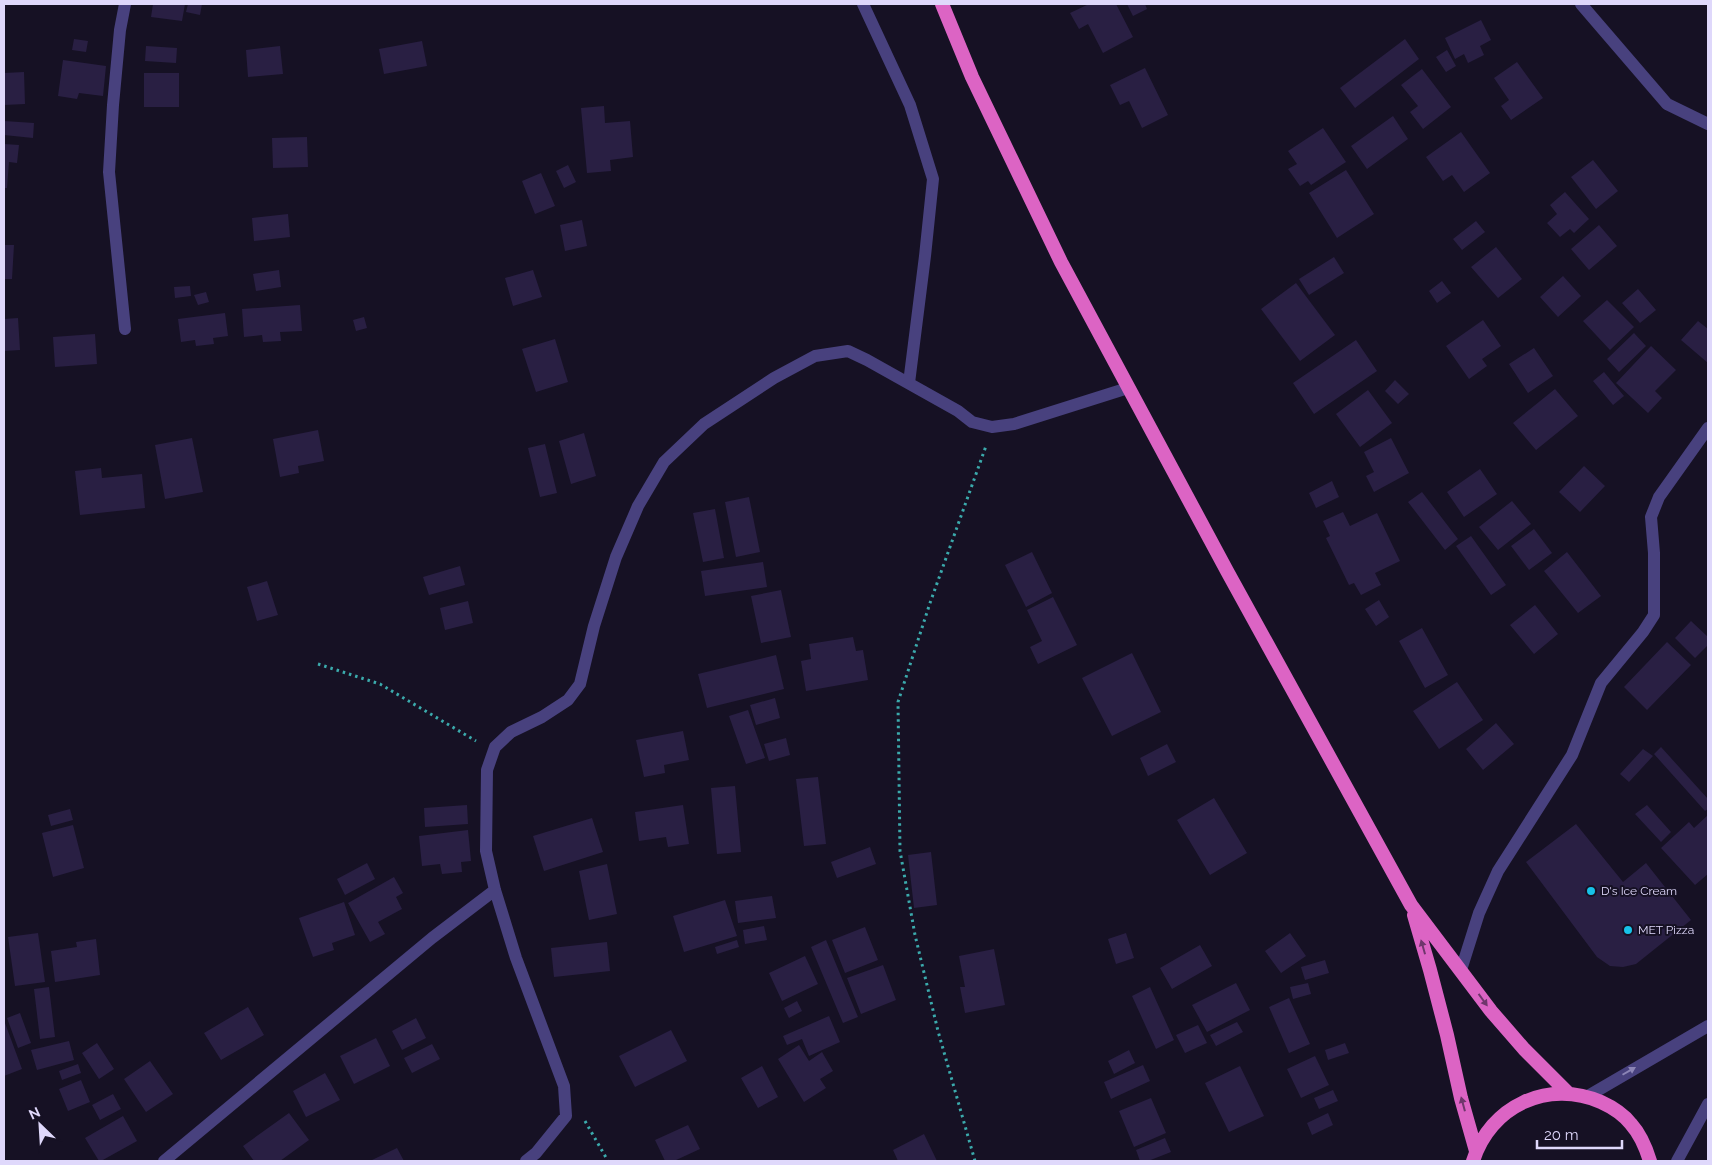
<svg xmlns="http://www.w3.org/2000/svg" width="1712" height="1165" viewBox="0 0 1712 1165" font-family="Raleway,sans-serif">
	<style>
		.building { fill: #291f43 }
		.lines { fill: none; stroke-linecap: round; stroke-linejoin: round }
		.path { stroke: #3baaac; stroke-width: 3; stroke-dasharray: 2.5 4; stroke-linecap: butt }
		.minor { stroke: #48417e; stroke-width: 12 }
		.tertiary { stroke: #48417e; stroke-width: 12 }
		.trunk { stroke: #dc64c4; stroke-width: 14 }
		.oneway { fill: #6f366c }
		.oneway2 { fill: #8c85b6 }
		.poi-dot { fill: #17c2e8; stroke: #161124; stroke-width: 2 }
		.labels { text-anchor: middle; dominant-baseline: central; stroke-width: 4; stroke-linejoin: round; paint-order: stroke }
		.poi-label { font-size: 12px; fill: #dfd8fb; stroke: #161124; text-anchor: start }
	</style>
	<rect width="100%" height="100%" fill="#161124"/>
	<path class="building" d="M153 4H185L182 21 151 17Z
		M188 4H202L200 15 186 12Z
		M1089 4H1116L1133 37 1103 53 1088 24 1079 29 1070 13Z
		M1127 4H1145L1147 9 1133 16Z
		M1481 20 1491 40 1480 46 1484 55 1468 63 1464 54 1455 59 1445 38Z
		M74 39 88 41 86 52 72 50Z
		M1405 39 1419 59 1355 108 1340 88Z
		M422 41 427 66 384 74 379 49Z
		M146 46 177 48 176 63 145 61Z
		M280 46 283 74 248 77 246 50Z
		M1447 50 1456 66 1446 72 1436 57Z
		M63 60 106 66 103 96 79 93 77 99 58 96Z
		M1517 62 1543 98 1511 120 1501 106 1509 100 1494 78Z
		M1145 68 1168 115 1142 128 1129 101 1120 105 1110 85Z
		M1422 69 1451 107 1423 129 1410 112 1418 106 1401 85Z
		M24 72 25 104 4 105V73Z
		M144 73H179V107H144Z
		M604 106 605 123 630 121 633 157 610 160 611 171 587 173 581 108Z
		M1393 116 1408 139 1367 169 1351 146Z
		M4 121 34 123 33 138 4 135Z
		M1323 128 1346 162 1311 185 1308 181 1300 186 1288 169 1297 164 1288 151Z
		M1461 132 1490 173 1464 192 1452 175 1443 181 1426 157Z
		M307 137 308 167 273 168 272 138Z
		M4 144 19 145 17 163 9 162 7 188H4Z
		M1593 160 1618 191 1596 209 1571 177Z
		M568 165 576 182 564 188 556 171Z
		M1346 170 1374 214 1337 238 1309 193Z
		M541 173 555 206 535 214 522 181Z
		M1565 192 1589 219 1574 233 1570 229 1560 237 1547 223 1557 214 1550 205Z
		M288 214 290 237 254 241 252 218Z
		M582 220 587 246 565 251 560 225Z
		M1476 221 1485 232 1462 250 1453 239Z
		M1599 225 1617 246 1589 270 1571 249Z
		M4 245H14L12 279H4Z
		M1496 247 1522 279 1498 298 1471 267Z
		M1334 257 1344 273 1309 295 1299 279Z
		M279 270 281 287 256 291 253 274Z
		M533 270 542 297 513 306 505 278Z
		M1563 276 1581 296 1558 317 1540 297Z
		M1442 281 1451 293 1437 303 1429 291Z
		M1296 283 1335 335 1300 361 1261 309Z
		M190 286 191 296 175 298 174 287Z
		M1638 289 1656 310 1640 323 1622 303Z
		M206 292 209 302 198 305 194 295Z
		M1607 300 1634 327 1610 350 1583 321Z
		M300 305 302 331 280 332 281 341 263 342 262 335 244 337 242 309Z
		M225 313 228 336 213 338 214 344 196 346 195 340 181 342 178 319Z
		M364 317 367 328 356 331 353 320Z
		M18 318 20 350 4 351V319Z
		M1483 320 1501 346 1482 359 1487 366 1469 379 1446 346Z
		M1698 321 1708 329V363L1681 340Z
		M1634 333 1646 346 1619 372 1607 359Z
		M95 334 97 364 55 367 53 337Z
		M555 339 568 382 536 392 522 349Z
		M1356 340 1377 371 1314 414 1293 383Z
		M1651 346 1676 370 1655 391 1662 398 1648 413 1616 383Z
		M1534 348 1553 376 1528 393 1509 364Z
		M1604 372 1624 396 1613 405 1593 381Z
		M1395 380 1409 394 1398 404 1385 391Z
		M1555 389 1578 416 1536 450 1513 423Z
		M1368 390 1392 423 1360 447 1336 414Z
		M318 430 324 461 298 466 299 473 280 477 273 439Z
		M584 433 596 476 571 484 559 441Z
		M192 438 203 492 165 499 155 445Z
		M1391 438 1409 473 1374 492 1366 476 1374 472 1364 452Z
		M545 444 557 493 540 497 528 448Z
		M1584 466 1605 486 1580 512 1559 492Z
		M101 468 102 478 142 474 145 508 80 515 75 471Z
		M1480 469 1497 494 1464 517 1447 492Z
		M1332 481 1339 497 1316 508 1309 493Z
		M1422 492 1458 539 1445 550 1408 502Z
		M749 497 760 552 736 557 725 502Z
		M1512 501 1531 524 1498 550 1479 527Z
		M715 509 724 558 703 562 693 513Z
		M1343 512 1350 526 1377 513 1400 561 1375 573 1381 585 1361 595 1354 583 1349 585 1326 538 1330 536 1323 521Z
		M1534 529 1552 553 1529 570 1511 546Z
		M1471 536 1506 585 1491 595 1456 546Z
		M1032 552 1052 593 1026 607 1005 565Z
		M1567 552 1601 596 1578 613 1544 571Z
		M763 562 767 587 705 596 701 571Z
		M460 566 465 585 429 595 423 577Z
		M267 581 278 615 257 621 247 587Z
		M781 590 791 637 761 643 751 596Z
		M1053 597 1077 645 1038 664 1030 647 1042 641 1027 610Z
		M1379 600 1389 617 1376 626 1365 609Z
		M468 601 473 623 445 630 440 608Z
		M1535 605 1558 634 1534 654 1510 625Z
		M1691 621 1708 637V645L1695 658 1675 638Z
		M1422 628 1448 675 1425 688 1399 641Z
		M853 637 856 651 863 650 868 680 806 691 801 661 811 659 809 644Z
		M1667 642 1691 665 1647 710 1624 687Z
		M1132 653 1161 712 1112 736 1082 678Z
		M776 655 784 689 707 708 698 674Z
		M1457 682 1483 720 1439 749 1413 711Z
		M775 698 780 718 756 725 750 705Z
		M748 710 765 758 746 764 729 716Z
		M1496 723 1514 744 1483 770 1466 749Z
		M683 731 689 760 664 765 665 773 644 777 636 740Z
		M786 738 790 755 769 761 764 744Z
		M1167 744 1176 762 1148 776 1140 758Z
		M1661 747 1708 799V809L1705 811 1654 754Z
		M1643 749 1653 756 1629 782 1620 774Z
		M818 777 826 844 804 846 796 779Z
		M735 786 741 852 717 854 711 788Z
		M1214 798 1247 853 1210 875 1177 820Z
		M467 805 468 824 425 827 424 808Z
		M683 805 689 844 668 847 666 837 639 841 635 812Z
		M1647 805 1671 832 1661 842 1635 814Z
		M70 809 73 820 51 826 48 815Z
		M1708 815V874L1695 885 1661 848 1689 822 1694 828Z
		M592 818 603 852 544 871 533 836Z
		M1576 824 1623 882 1646 863 1691 920 1636 964 1623 967 1610 966 1597 957 1526 862Z
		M73 825 84 868 53 877 42 833Z
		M468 830 471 861 461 862 462 872 442 874 440 864 422 866 419 836Z
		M870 847 876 864 837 878 831 862Z
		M931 852 937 905 914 908 908 855Z
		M367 863 375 879 345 895 337 879Z
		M607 864 617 914 589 920 579 871Z
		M394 877 403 893 396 897 402 909 378 922 385 934 370 942 348 903Z
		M772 896 776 918 738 923 735 901Z
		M725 900 737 936 684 952 673 916Z
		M344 902 355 935 332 943 334 950 313 957 299 918Z
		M764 926 767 940 745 944 743 930Z
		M865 927 878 960 845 973 832 940Z
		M38 933 45 982 15 986 8 937Z
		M1126 933 1134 958 1116 964 1108 939Z
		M1290 933 1306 956 1281 973 1265 951Z
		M96 939 100 975 55 982 51 951 77 947 76 942Z
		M737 940 739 947 717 954 715 947Z
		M826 940 858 1017 843 1023 811 947Z
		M607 942 610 971 554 977 551 948Z
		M1200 945 1212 966 1172 989 1160 968Z
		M994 949 1005 1005 965 1013 960 987H965L959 956Z
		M805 956 818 984 782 1001 769 973Z
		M1325 960 1329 973 1305 980 1301 967Z
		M883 965 896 1000 861 1014 847 978Z
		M1236 983 1250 1010 1207 1032 1192 1005Z
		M1308 983 1311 994 1293 999 1290 987Z
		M49 987 55 1037 40 1039 34 989Z
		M1150 987 1174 1040 1156 1049 1132 996Z
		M1289 998 1310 1044 1289 1053 1269 1007Z
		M797 1001 802 1011 789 1018 784 1008Z
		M248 1007 264 1035 221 1060 204 1033Z
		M20 1013 31 1043 18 1048 7 1018Z
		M829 1016 840 1042 809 1056 802 1039 787 1045 783 1036Z
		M416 1018 426 1038 402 1050 392 1031Z
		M1237 1022 1243 1032 1216 1046 1210 1035Z
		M5 1023 22 1069 4 1076V1024Z
		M1198 1025 1207 1043 1185 1053 1176 1035Z
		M671 1030 687 1061 635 1087 619 1056Z
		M376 1038 390 1066 354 1084 340 1056Z
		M69 1041 74 1060 37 1070 31 1050Z
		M97 1043 114 1069 99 1079 82 1053Z
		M1345 1043 1349 1053 1328 1060 1325 1050Z
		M432 1044 440 1059 412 1073 404 1058Z
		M799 1045 809 1061 822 1052 833 1071 820 1079 826 1088 804 1102 778 1059Z
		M1129 1050 1135 1063 1114 1074 1108 1061Z
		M1315 1056 1329 1085 1301 1098 1287 1069Z
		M150 1061 173 1094 146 1112 124 1079Z
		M78 1064 81 1073 62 1080 59 1071Z
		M1143 1065 1150 1081 1111 1099 1104 1082Z
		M762 1066 778 1097 758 1108 741 1078Z
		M1240 1066 1264 1116 1229 1132 1205 1083Z
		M325 1073 340 1100 306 1117 293 1091Z
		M81 1080 90 1102 68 1111 59 1089Z
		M1333 1090 1338 1101 1319 1109 1314 1098Z
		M113 1094 121 1109 100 1120 92 1105Z
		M1151 1098 1166 1133 1134 1147 1119 1111Z
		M289 1113 309 1140 280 1161H254L243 1146Z
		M1328 1113 1333 1125 1312 1135 1307 1123Z
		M123 1116 137 1141 101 1161H99L85 1138Z
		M688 1125 700 1149 674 1161H665L655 1140Z
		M924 1134 937 1161H898L893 1150Z
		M1165 1138 1171 1152 1148 1161H1140L1136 1150Z
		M397 1148 404 1161H370Z"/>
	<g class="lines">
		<path class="path" d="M318 664 380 684 476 741
			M585 1121 608 1161
			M975 1161 938 1031 915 935 900 851 898 702 930 603 986 446"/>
		<path class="minor" d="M863 4 910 105 933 179 925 256 909 383
			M1581 4 1667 104 1708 124
			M125 329 109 172 113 105 120 30 125 4
			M1461 970 1479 913 1498 871 1572 755 1601 683 1643 632 1654 615V553L1651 517 1659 497 1708 428
			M164 1161 432 938 495 890
			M526 1161 536 1153 566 1116 564 1086 516 958 495 890 486 851 487 770 495 747 511 732 542 717 568 700 580 684 594 626 616 557 638 506 664 462 704 424 774 378 815 356 848 351 867 360 958 411 972 422 992 427 1014 424 1128 388"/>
		<path class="tertiary" d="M1588 1096 1708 1026
			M1677 1161 1708 1104"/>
		<path class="trunk" d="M942 4 972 77 1061 262 1227 571 1411 905 1491 1011 1524 1049 1568 1093
			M1414 915 1430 970 1447 1035 1461 1098 1476 1151
			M1473 1161C1490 1106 1548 1079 1601 1102 1612 1107 1624 1115 1631 1124 1641 1135 1646 1148 1650 1161"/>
	</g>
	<defs><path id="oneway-solid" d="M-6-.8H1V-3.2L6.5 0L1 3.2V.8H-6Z" transform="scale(1.25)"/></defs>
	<g class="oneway">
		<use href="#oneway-solid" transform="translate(1423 947) rotate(-106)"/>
		<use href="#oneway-solid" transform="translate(1483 1000) rotate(54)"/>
		<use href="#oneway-solid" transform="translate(1463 1104) rotate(-105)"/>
	</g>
	<use class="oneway2" href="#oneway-solid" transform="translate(1629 1071) rotate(-30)"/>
	<g class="poi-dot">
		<circle cx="1591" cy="891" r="5"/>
		<circle cx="1628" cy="930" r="5"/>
	</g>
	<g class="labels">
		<g class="poi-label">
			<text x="1601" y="891">D's Ice Cream</text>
			<text x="1638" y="930">MET Pizza</text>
		</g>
	</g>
	<rect width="1712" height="1165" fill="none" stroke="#dfd8fb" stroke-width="10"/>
	<g transform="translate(40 1125) rotate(335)" stroke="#161124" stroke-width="4" paint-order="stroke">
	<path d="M0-4L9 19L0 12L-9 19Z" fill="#dfd8fb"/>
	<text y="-8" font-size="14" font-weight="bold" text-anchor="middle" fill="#dfd8fb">N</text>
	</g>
	<path d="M1537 1140v8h85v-8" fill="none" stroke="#dfd8fb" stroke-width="2.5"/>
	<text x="1544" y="1140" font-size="15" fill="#dfd8fb" stroke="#161124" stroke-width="4" paint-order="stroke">20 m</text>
</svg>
